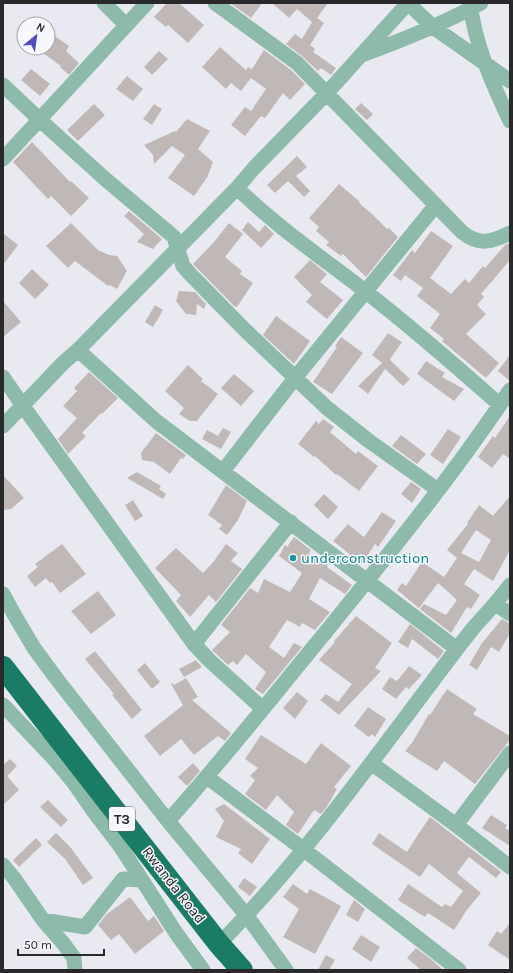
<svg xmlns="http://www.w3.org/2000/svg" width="513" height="973" viewBox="0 0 513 973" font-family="Karla,sans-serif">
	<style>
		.building { fill: #c0b8b6; fill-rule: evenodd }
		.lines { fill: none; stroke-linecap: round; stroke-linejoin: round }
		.minor { stroke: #8dbaab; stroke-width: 15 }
		.highway { stroke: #1a7c64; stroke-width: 22 }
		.culture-dot { fill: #0f9aa8; stroke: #f7f7fe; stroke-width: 1.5 }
		.labels { text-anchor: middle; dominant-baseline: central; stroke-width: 3; stroke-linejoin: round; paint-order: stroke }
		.shield { fill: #f7f7fe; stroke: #67676a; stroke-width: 1 }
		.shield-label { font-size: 14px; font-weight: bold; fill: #29292b }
		.culture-label { font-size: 15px; fill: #0d838f; stroke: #f7f7fe; text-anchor: start }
		.street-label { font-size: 15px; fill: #29292b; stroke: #f7f7fe }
	</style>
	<rect width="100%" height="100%" fill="#e9eaf1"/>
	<path class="building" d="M167 3H179L204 25 188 43 168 25 166 27 154 17Z
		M230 3H262L251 18Z
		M272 3H328L317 18 324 23 310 45 315 49 313 52 336 68 331 75 321 68 318 71 302 56 286 44 295 34 302 39 312 22 297 9 289 18Z
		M52 34 69 46 66 51 79 63 69 75 60 67 61 66 36 48H48V41Z
		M220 47 246 70 248 67 252 69 264 50 291 70 305 84 290 100 283 93 265 118 261 116 245 136 231 125 245 107 251 111 266 89 251 78 241 91 231 83 226 89 202 67Z
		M159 51 168 59 152 75 144 67Z
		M31 69 50 84 40 96 21 80Z
		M127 76 143 89 133 101 116 89Z
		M361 103 373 114 367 120 355 109Z
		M94 104 105 115 78 141 67 130Z
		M154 104 162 109 152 125 143 119Z
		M187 119 210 131 198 149 213 162 208 175V176L194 196 168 178 185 155 172 146 154 164 153 155 144 145 175 131 176 132Z
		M32 142 70 182 71 181 89 198 71 216 51 196 48 199 13 162Z
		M297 156 307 167 296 176 310 191 304 197 288 181 275 193 267 185Z
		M339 184 360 202 359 203 372 214 387 229 389 228 398 237 366 277 343 254 341 256 326 245 329 242 316 231 319 227 309 218Z
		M129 211 162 239 153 249 137 242 144 234 124 216Z
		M248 222 259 232 265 225 274 234 261 248 242 230Z
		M71 223 98 250 109 255 117 256 127 271 117 289 110 285 108 286 75 261 68 268 46 246Z
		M229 223 243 234 225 257 242 271 240 274 253 283 237 307 234 306 193 264 214 242Z
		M431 231 453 246 430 278 451 294 465 279 469 283 483 266 485 268 505 245 510 243V260L481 294 484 297 477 305 486 314 466 334 499 363 486 378 442 341 444 339 430 328 440 314 417 296 423 288 405 275 401 281 393 275 412 250 415 253Z
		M3 233 18 245 3 265Z
		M310 260 327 274 320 282 343 300 327 319 306 302 312 295 294 277Z
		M32 269 49 285 35 299 19 283Z
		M179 291 195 292 206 304 204 309 197 304 196 315 186 314 176 301Z
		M3 301 21 322 3 337Z
		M155 305 163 310 153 327 145 322Z
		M276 316 310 341 294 364 263 335Z
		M388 333 402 342 390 359 391 361 410 379 403 386 385 369 368 394 358 386 382 363 372 355Z
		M341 337 363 353 332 394 313 382 337 347 335 346Z
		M510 355V381L498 371Z
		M426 361 445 373 442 377 464 389 454 401 417 374Z
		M188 365 203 379 201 381 218 394 197 421H190L179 414 184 408 165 391Z
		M89 372 118 398 102 414 101 413 82 433 86 436 68 454 58 439 77 418 63 406 77 391 74 388Z
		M234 374 254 391 241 406 221 388Z
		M510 416V459L503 454 492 468 478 457 493 436 495 438Z
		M323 419 334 427 330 432 356 454 358 451 378 466 359 491 337 474 336 475 315 456 314 457 298 444 316 421 319 424Z
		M223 428 231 432 221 449 202 439 207 430 218 436Z
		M448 429 461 437 443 464 430 455Z
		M156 433 186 455 183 459 181 458 170 474 154 462 142 460 141 453Z
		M401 435 426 454 417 464 392 446Z
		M137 472 161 486 159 489 166 494 163 499 127 478Z
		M3 475 24 498 11 509 3 510Z
		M411 482 421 489 412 503 401 494Z
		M226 485 247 501 238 520 227 535 219 529 222 525 208 515Z
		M324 494 338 507 328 519 314 505Z
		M510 496V550L493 581 474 569 464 584 480 595 471 609 467 607 451 633 420 609 424 604 446 615 457 600 438 583 419 608 397 590 402 583 406 586 422 562 444 577 457 558 447 550 468 524 467 523 479 505 493 516ZM476 530 491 540 479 562 461 553Z
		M133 500 143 516 135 521 125 505Z
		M382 512 396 521 378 547 375 544 362 564 333 541 348 524 364 537Z
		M294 537 311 550 309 554 328 565 327 567 352 585 345 594 320 578 309 599 330 612 315 630 302 623 300 627 287 620 269 647 284 658 294 643 302 647 263 694 255 689 266 672 246 654 237 665 233 661 228 665 212 650 230 632 221 625 250 588 258 593 264 579 290 592 302 573 279 556 285 545 287 547Z
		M62 544 86 574 60 593 52 582 50 583 46 578 35 587 27 576 38 567 35 564Z
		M226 544 238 553 231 561 242 569 216 602 209 595 190 617 176 601 181 595 155 568 176 548 203 573 214 561Z
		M98 591 116 615 91 634 71 611Z
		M356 616 392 643 375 668 381 671 339 715 320 700 326 694 338 702 352 684 319 660 335 642 334 641Z
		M502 619 510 624V633L499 652 491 647 477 670 469 665 482 643Z
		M410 624 444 651 438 659 412 639 408 648 398 642Z
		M95 651 142 710 132 719 112 695 114 694 85 659Z
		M196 660 202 667 184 677 179 669Z
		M145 663 160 682 152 689 137 670Z
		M409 666 422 675 409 689 406 687 396 699 382 689 390 677 397 681Z
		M186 678 198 697 192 700 231 733 225 741 218 736 194 755 181 739 160 756 144 736 183 705 171 684 172 683 174 685Z
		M447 689 477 709 473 714 510 736V739L506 745 475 784 444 761 437 771 405 751 412 743 429 714 430 715Z
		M297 692 308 701 295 719 283 708Z
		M368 707 386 719 375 737 372 734 369 737 354 726Z
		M261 735 306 764 321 743 351 766 334 787 337 789 326 808 321 814 314 810 298 834 286 825 294 812 277 795 266 810 245 794 255 780 250 776 258 768 245 759Z
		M10 759 17 766 7 776 19 790 3 805V765Z
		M193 763 200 771 187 786 178 777Z
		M48 800 68 820 61 827 40 807Z
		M224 804 270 839 252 864 238 853 241 849 216 837 224 821 215 809Z
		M491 815 507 825 505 828 510 831V846L482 828Z
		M430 817 501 872 496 878 469 857 457 873 481 893 466 911 454 930 428 913 425 917 398 900 408 884 442 907 445 904 451 907 463 891 429 864 420 877 372 844 379 833 407 852 417 836Z
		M56 833 71 848 93 878 83 885 65 859 47 842Z
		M36 838 42 845 19 867 13 860Z
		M244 878 257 887 250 896 238 887Z
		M293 884 307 894 310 889 341 906 315 954 283 937 299 909 283 897Z
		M130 897 148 921 154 916 164 931 135 954 119 934 111 940 98 925 107 914Z
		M354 900 365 909 358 922 346 915Z
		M510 923V960L488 945 497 931 501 934Z
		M361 935 380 947 371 962 352 949Z
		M416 948 432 960 443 970H421L407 958Z
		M326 955 335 960 329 970H318Z"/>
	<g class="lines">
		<path class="minor" d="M104 3 126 25
			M215 3 297 63 462 232C479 246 492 242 510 233
			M408 3 433 27 510 81
			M470 3C475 45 492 83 510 121
			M362 55C403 40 443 24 481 3
			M3 85 40 120 104 178 174 237 183 266 191 275 245 330 327 408 369 441 438 490
			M3 159 147 3
			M237 188C276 226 321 257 365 291 411 327 456 366 500 405
			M78 350 156 421 457 649
			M3 377 23 406 194 644 209 660 263 709
			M3 426 63 363 78 350 237 188 254 168 326 94 408 3
			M223 471 295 378 436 205
			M3 594 15 616 34 648 56 678 168 821 247 916 286 970
			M496 604 510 614
			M194 644 291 522
			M3 705 55 760 74 783 94 812 120 846 142 880 176 933 203 970
			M371 763 456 825 510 867
			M207 777 303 849 459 970
			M168 821C223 760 273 696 325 633 389 554 454 474 510 390
			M456 825 510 753
			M3 865 14 878 43 920 63 943 74 958 75 970
			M43 920 85 927 123 879 142 880
			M219 944C300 862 368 767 438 674 450 658 462 642 475 626 487 613 499 600 510 585"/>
		<path class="highway" d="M3 667 219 944 242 970"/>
	</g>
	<circle class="culture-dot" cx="293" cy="558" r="4"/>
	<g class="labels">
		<rect class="shield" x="109" y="807" width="26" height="24" rx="3"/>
		<g class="shield-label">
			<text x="122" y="819">T3</text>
		</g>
		<g class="culture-label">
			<text x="301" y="558">underconstruction</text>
		</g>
		<g class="street-label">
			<text transform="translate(174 885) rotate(52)">Rwanda Road</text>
		</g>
	</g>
	<rect width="513" height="973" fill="none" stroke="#29292b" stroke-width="8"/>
	<g transform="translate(36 36) rotate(29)"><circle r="19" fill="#f7f7fe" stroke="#a5a5aa"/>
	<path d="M0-3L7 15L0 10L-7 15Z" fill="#524ac1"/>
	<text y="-6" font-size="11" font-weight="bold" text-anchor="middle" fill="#29292b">N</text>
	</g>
	<path d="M18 949v6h86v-6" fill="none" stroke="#29292b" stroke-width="2"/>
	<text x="24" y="949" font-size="12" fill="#29292b" stroke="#f7f7fe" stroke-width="3" paint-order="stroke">50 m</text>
</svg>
